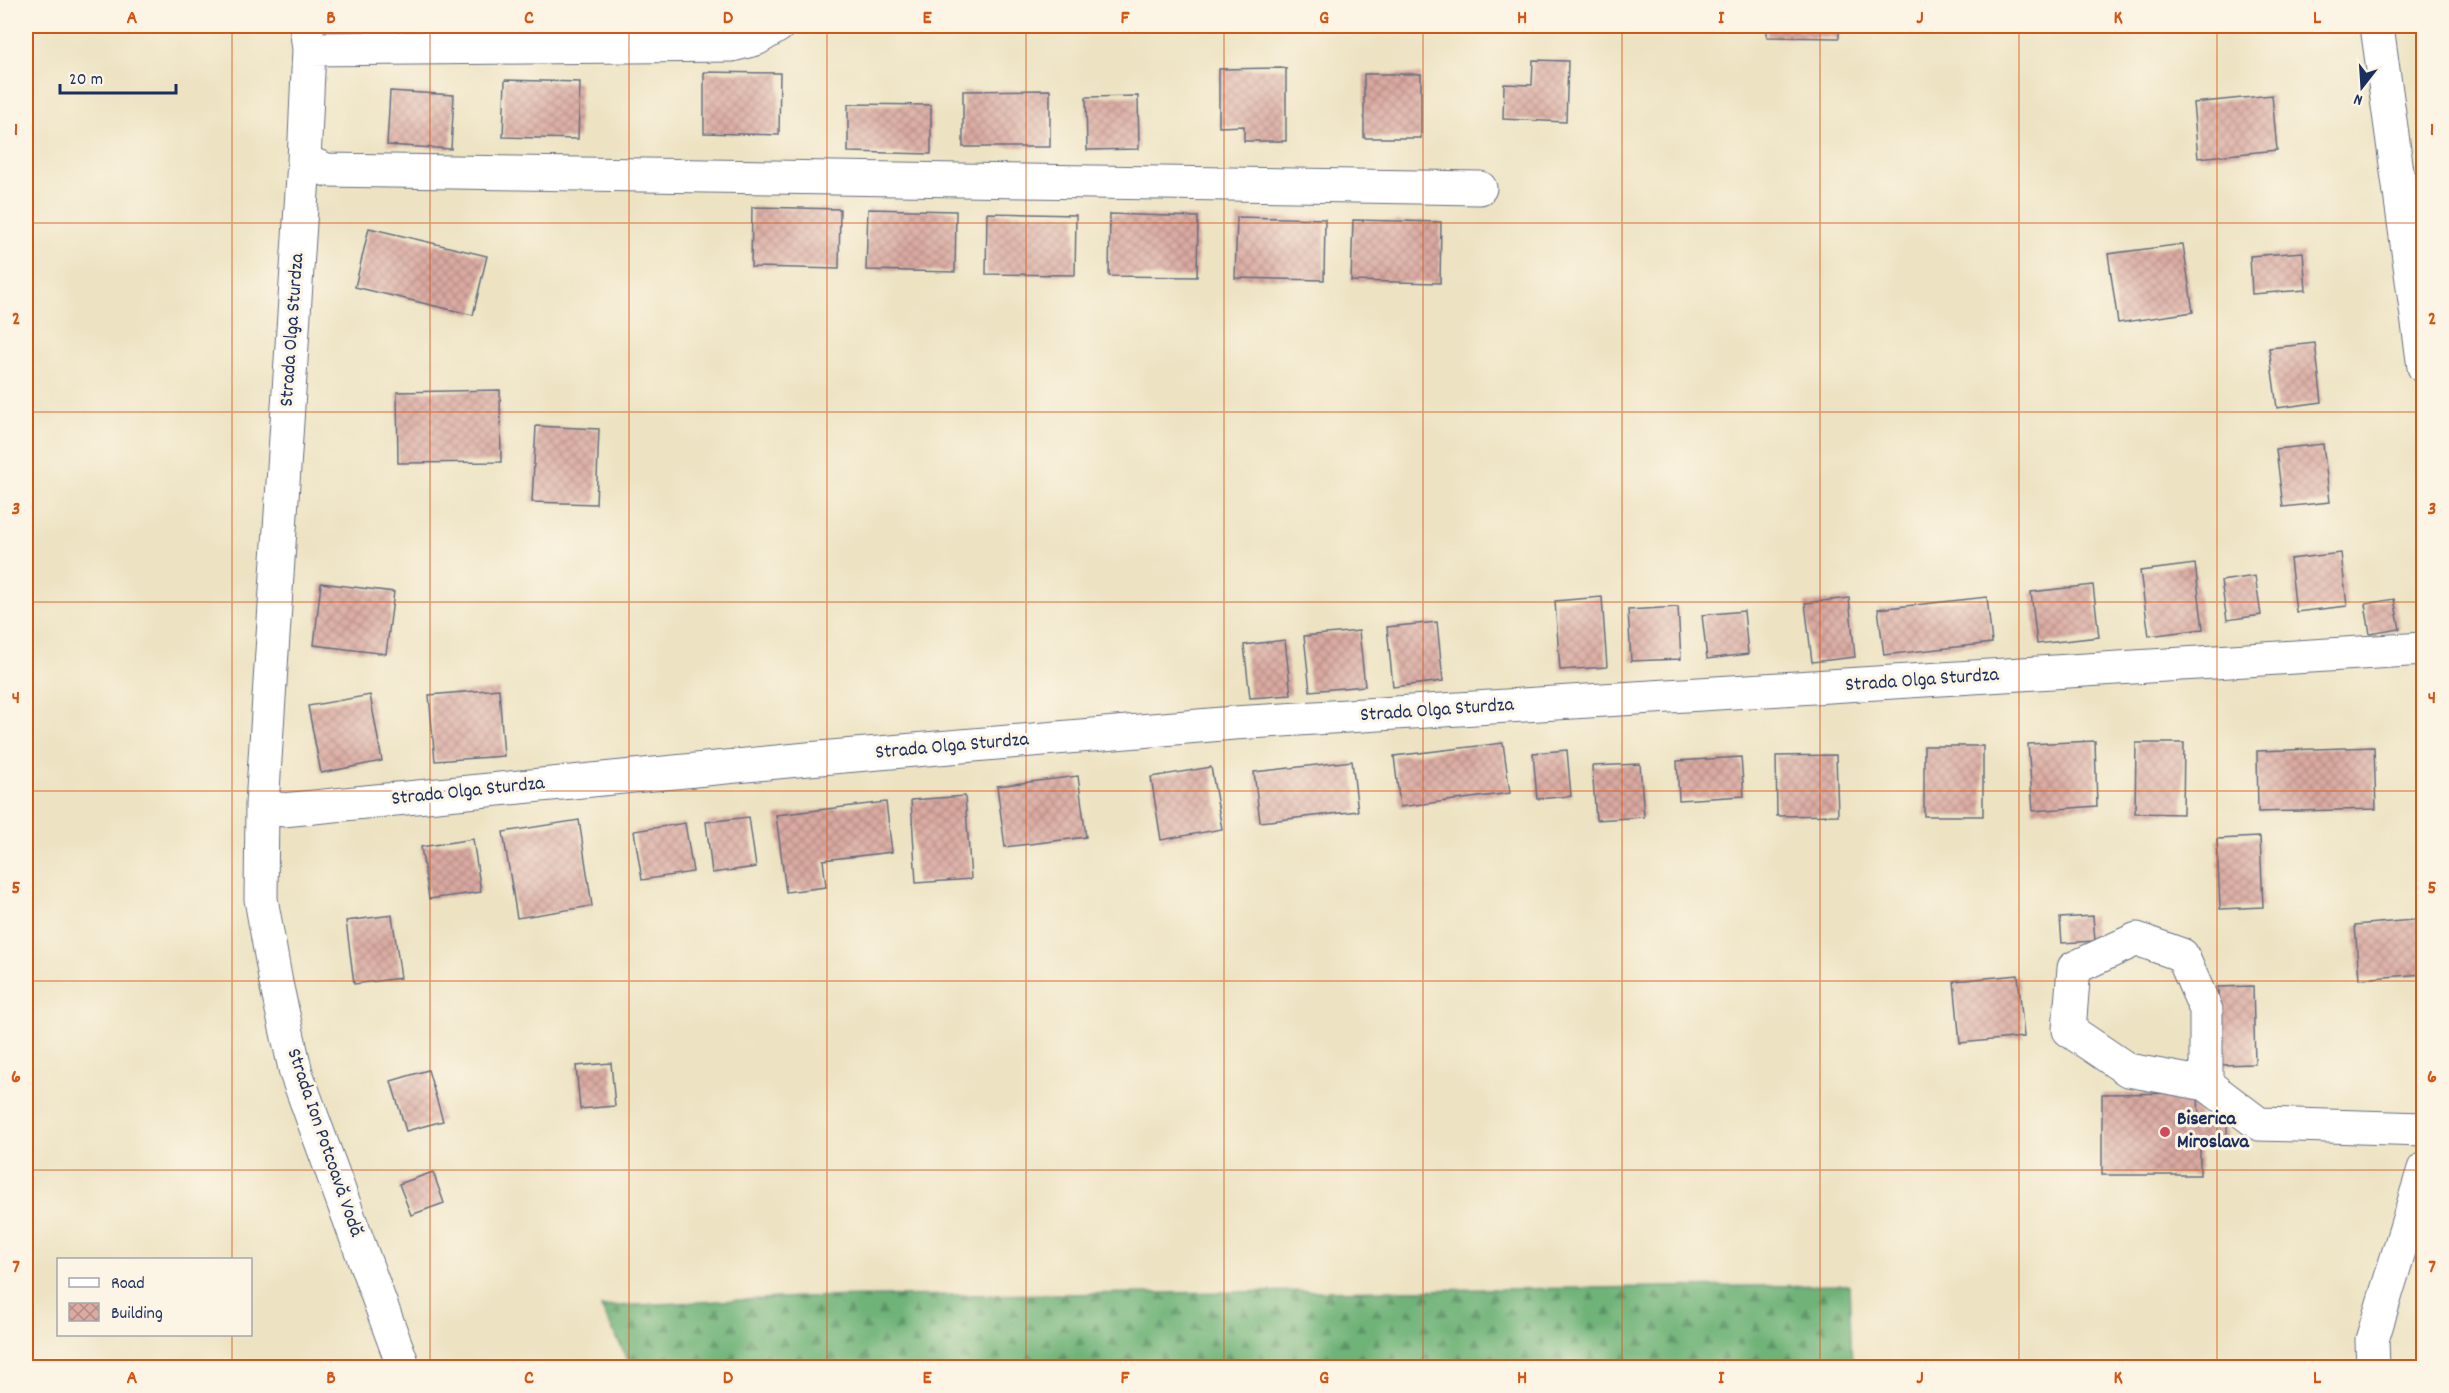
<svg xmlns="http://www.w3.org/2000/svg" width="2449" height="1393" viewBox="0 0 2449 1393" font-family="Dekko,sans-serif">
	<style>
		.forest { fill: url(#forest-firs); stroke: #45716b; stroke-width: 1.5 }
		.building { fill: url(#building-cross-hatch) }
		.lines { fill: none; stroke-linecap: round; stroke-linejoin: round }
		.minor-casing { stroke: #646e81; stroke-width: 35 }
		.minor { stroke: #fff; stroke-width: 33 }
		.grid { fill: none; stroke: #d45514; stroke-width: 1.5; stroke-opacity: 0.55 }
		.poi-dot { fill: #d1495b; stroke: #fcf5e5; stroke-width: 2 }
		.labels { text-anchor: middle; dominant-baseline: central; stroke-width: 6; stroke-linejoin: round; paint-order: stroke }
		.street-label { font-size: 20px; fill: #1b2f5e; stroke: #fcf5e5 }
		.poi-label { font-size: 20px; font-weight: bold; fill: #1b2f5e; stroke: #fcf5e5; text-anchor: start }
		.neatline { fill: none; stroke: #d45514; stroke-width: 2 }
		.grid-label { font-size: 20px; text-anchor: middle; font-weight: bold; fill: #d45514 }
	</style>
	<defs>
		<pattern id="forest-firs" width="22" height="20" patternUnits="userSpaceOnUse" patternTransform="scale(1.5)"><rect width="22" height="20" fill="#6fb378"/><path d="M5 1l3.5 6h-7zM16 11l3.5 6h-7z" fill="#5a9266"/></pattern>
		<pattern id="building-cross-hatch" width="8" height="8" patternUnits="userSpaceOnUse" patternTransform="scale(1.5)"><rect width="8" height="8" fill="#dbaaa1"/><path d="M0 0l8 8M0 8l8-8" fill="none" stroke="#b18b86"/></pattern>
	</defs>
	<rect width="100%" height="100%" fill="#fcf5e5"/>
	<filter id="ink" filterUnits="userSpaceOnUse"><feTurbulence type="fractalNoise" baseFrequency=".0167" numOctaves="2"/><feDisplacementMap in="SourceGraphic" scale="12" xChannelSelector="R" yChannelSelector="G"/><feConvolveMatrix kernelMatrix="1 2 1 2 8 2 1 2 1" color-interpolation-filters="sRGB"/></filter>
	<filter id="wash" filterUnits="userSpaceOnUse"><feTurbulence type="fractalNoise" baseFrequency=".008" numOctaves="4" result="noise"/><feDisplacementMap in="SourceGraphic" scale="24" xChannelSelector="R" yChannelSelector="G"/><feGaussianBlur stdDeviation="1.35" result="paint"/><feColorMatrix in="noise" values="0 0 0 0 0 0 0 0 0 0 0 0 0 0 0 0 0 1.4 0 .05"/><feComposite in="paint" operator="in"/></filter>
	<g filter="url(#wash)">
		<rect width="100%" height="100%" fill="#ede3c3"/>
		<path class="forest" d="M1849 1285 1852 1368H632L601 1307 802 1297Z"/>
		<g id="blocks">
			<path class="building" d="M1767 26H1839V38L1767 37Z
				M1533 60 1568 61 1566 122 1503 119 1504 84 1532 85Z
				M1286 68V141H1244V126L1219 127V69Z
				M704 72 780 73 779 135 704 133Z
				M1364 74H1421V138H1364Z
				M505 80 580 82 578 139 503 137Z
				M1050 90V147H963V91Z
				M390 91 454 95 451 149 387 145Z
				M2272 95 2277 150 2198 158 2193 103Z
				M1138 96 1139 149 1087 150 1086 97Z
				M848 104 931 105V154L848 152Z
				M752 207 840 209 839 269 751 267Z
				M868 209 956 211 955 272 866 270Z
				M987 213 1076 215 1075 275 986 274Z
				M1110 214 1198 217 1197 277 1109 276Z
				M1237 217 1325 219 1324 280 1235 278Z
				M1353 220 1441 222 1440 283 1351 281Z
				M369 228 487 256 473 315 355 287Z
				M2183 244 2193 312 2118 323 2108 254Z
				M2303 252 2306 290 2252 294 2250 256Z
				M2315 343 2322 402 2277 408 2269 348Z
				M500 390 501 462 398 463 397 392Z
				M536 426 599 429 596 504 532 502Z
				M2323 444 2330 502 2283 507 2276 449Z
				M2341 553 2347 606 2296 612 2290 559Z
				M2195 564 2203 629 2149 636 2140 571Z
				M2255 576 2261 615 2227 620 2221 581Z
				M321 583 394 592 386 654 314 645Z
				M2093 585 2099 637 2037 644 2031 592Z
				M1602 597 1607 667 1560 670 1555 601Z
				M1987 597 1992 643 1884 655 1878 609Z
				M1849 598 1855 657 1812 662 1805 603Z
				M2394 599 2400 629 2370 634 2365 604Z
				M1678 607 1681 659 1631 661 1628 610Z
				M1744 611 1748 654 1707 659 1702 615Z
				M1437 622 1443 681 1393 687 1387 627Z
				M1359 631 1365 686 1310 691 1304 636Z
				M1285 640 1291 695 1250 698 1244 645Z
				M499 689 504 756 435 761 429 695Z
				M370 695 382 761 321 773 308 706Z
				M2095 741 2097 806 2033 811 2028 744Z
				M1503 743 1510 793 1400 807 1394 756Z
				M2136 743H2184L2183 814 2135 813Z
				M1924 746H1983V816H1924Z
				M2374 747 2376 809 2258 812 2257 751Z
				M1567 750 1571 796 1537 799 1533 753Z
				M1836 755 1838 815 1777 816 1776 756Z
				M1741 757 1744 796 1679 800 1677 761Z
				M1352 761 1358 811 1260 822 1254 772Z
				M1640 764 1644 817 1596 820 1592 766Z
				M1211 767 1222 829 1161 840 1151 777Z
				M1078 776 1086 837 1005 847 997 786Z
				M965 796 971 879 916 883 911 800Z
				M886 802 892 852 823 860 826 887 786 892 776 815Z
				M749 817 756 867 712 873 706 822Z
				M579 820 592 906 517 918 503 832Z
				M685 823 693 872 642 880 634 831Z
				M2260 837 2263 907 2220 909 2217 839Z
				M473 839 481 892 429 899 421 847Z
				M392 915 401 978 354 984 346 921Z
				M2093 916 2095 941 2062 943 2060 918Z
				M2424 919V974L2359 979 2355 925Z
				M2018 975 2024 1037 1960 1043 1954 981Z
				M2253 986 2255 1064 2219 1065 2218 987Z
				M611 1063 615 1106 580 1109 576 1066Z
				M428 1070 443 1121 406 1131 391 1081Z
				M2198 1093 2199 1122H2227V1142H2200V1175H2102V1094Z
				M433 1172 444 1203 411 1215 399 1184Z"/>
		</g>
	</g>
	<g filter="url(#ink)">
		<use href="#blocks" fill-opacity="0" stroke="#646e81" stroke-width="1.5"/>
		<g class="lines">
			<defs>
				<path id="minor" d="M306 26 309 49 304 161 262 805 261 899 276 983 296 1073 404 1368
					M2377 26 2424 367
					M309 49 732 45 756 39 778 26
					M304 161 327 170 1480 188
					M262 805 283 810 808 759 1234 723 2424 649
					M2206 1084V1010L2182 955 2137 939 2074 968 2069 1030 2128 1070 2206 1084 2259 1124 2424 1129
					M2373 1368 2372 1340 2424 1169"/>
			</defs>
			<use href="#minor" class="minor-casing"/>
			<use href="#minor" class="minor"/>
		</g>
	</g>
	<path class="grid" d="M232 26V1260M430 26V1368M629 26V1368M827 26V1368M1026 26V1368M1224 26V1368M1423 26V1368M1622 26V1368M1820 26V1368M2019 26V1368M2217 26V1368M26 223H2424M26 412H2424M26 602H2424M26 791H2424M26 981H2424M26 1170H2424M232 1334V1368"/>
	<circle class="poi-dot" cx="2165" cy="1132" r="6"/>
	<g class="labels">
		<g class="street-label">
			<text transform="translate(293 330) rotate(-86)">Strada Olga Sturdza</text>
			<text transform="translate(1922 681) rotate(-4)">Strada Olga Sturdza</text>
			<text transform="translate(1437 711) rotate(-4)">Strada Olga Sturdza</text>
			<text transform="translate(952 747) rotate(-5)">Strada Olga Sturdza</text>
			<text transform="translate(468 792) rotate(-6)">Strada Olga Sturdza</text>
			<text transform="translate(324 1143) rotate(71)">Strada Ion Potcoavă Vodă</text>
		</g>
		<g class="poi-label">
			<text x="2177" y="1120">Biserica<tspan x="2177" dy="23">Miroslava</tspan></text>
		</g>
	</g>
	<rect width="2449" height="1393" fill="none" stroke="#fcf5e5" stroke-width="66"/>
	<rect x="57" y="1258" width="195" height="78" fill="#fcf5e5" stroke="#a2a6af" stroke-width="1.5"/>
	<rect x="69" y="1278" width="30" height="9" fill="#ffffff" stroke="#a2a6af" stroke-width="1.5"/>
	<text x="111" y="1288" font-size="18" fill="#1b2f5e">Road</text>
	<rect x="69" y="1303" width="30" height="18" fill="url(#building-cross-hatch)" stroke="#a2a6af" stroke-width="1.5"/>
	<text x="111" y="1318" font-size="18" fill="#1b2f5e">Building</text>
	<g transform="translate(2362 87) rotate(197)" stroke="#fcf5e5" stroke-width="4.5" paint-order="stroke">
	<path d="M0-4.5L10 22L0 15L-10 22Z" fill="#1b2f5e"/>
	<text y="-9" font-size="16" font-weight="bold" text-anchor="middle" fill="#1b2f5e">N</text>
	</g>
	<path d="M60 84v9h116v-9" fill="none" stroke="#1b2f5e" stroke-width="3"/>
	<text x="69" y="84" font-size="18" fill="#1b2f5e" stroke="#fcf5e5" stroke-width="4.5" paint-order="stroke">20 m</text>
	<rect x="33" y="33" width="2383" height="1327" class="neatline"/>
	<g class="grid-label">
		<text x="132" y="23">A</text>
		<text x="331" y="23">B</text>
		<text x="529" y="23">C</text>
		<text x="728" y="23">D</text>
		<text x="927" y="23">E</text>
		<text x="1125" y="23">F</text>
		<text x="1324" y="23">G</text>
		<text x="1522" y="23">H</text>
		<text x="1721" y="23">I</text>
		<text x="1920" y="23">J</text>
		<text x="2118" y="23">K</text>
		<text x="2317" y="23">L</text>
		<text x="16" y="135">1</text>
		<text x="2432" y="135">1</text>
		<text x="16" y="324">2</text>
		<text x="2432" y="324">2</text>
		<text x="16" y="514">3</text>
		<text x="2432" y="514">3</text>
		<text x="16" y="703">4</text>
		<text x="2432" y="703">4</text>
		<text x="16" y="893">5</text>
		<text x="2432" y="893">5</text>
		<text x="16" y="1082">6</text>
		<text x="2432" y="1082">6</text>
		<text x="16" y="1272">7</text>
		<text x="2432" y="1272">7</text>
		<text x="132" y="1383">A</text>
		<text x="331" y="1383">B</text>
		<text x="529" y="1383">C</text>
		<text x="728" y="1383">D</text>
		<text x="927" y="1383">E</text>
		<text x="1125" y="1383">F</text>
		<text x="1324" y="1383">G</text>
		<text x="1522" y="1383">H</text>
		<text x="1721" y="1383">I</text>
		<text x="1920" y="1383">J</text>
		<text x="2118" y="1383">K</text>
		<text x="2317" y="1383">L</text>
	</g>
</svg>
